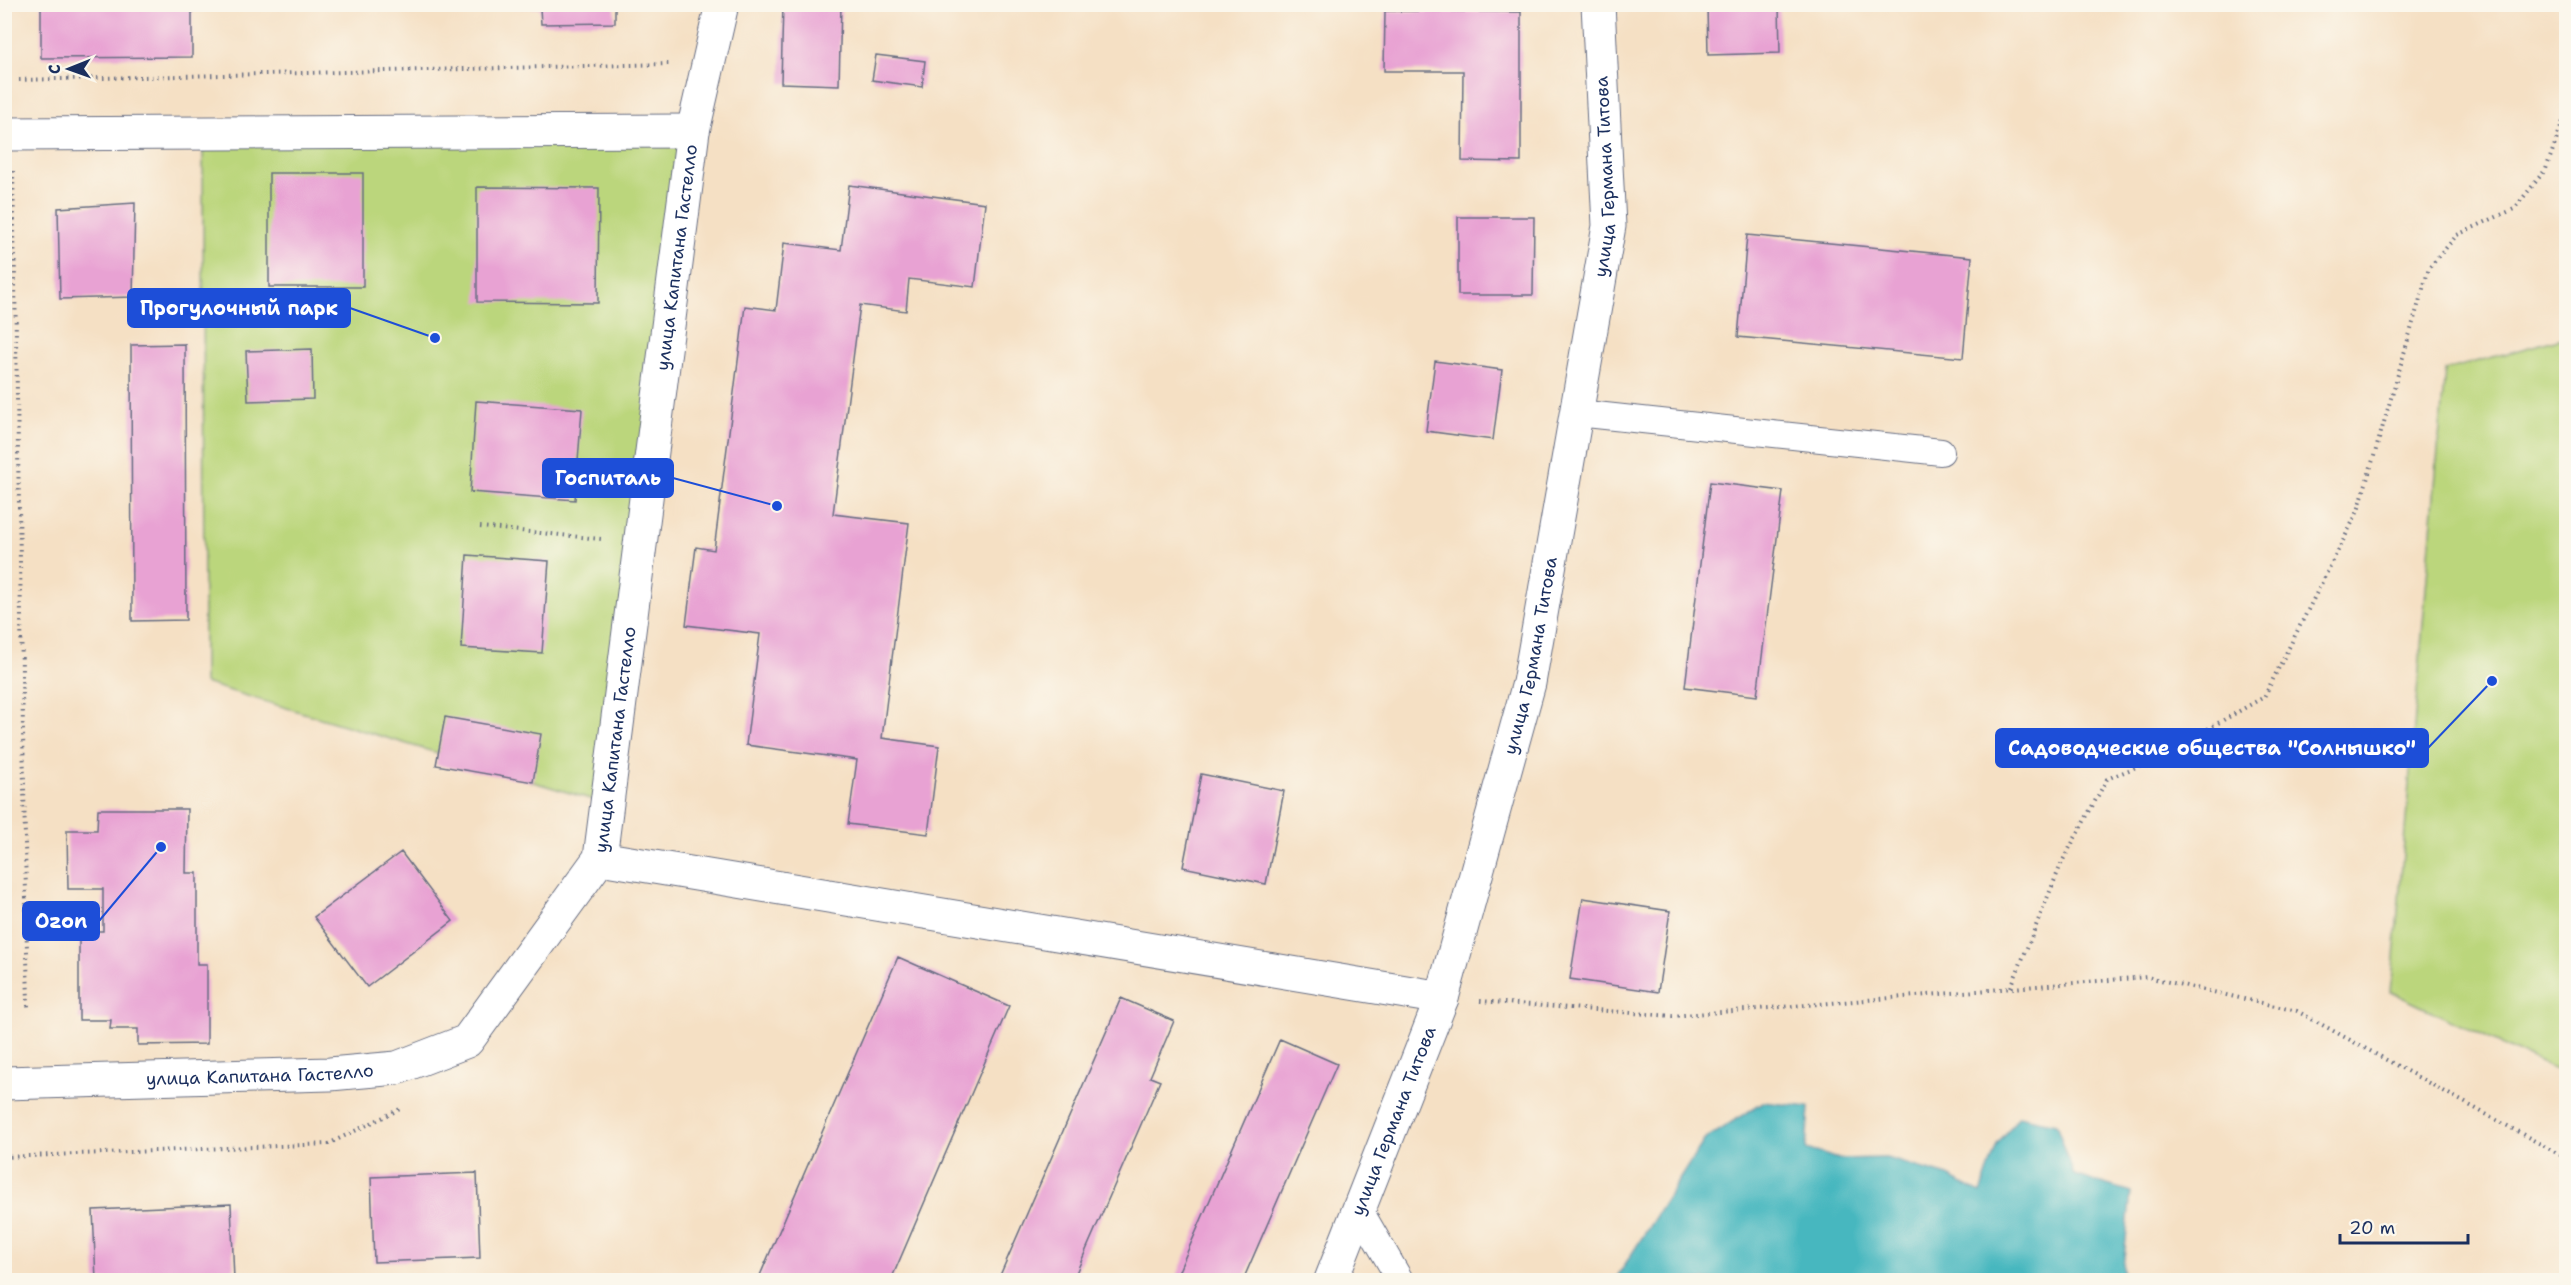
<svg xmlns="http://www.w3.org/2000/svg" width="2571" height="1285" viewBox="0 0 2571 1285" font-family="'Shantell Sans',sans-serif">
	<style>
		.green { fill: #bbd67b; stroke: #6b826c; stroke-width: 1.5 }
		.water { fill: #47b7bf; stroke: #31738e; stroke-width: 1.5 }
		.building { fill: #e8a2d3 }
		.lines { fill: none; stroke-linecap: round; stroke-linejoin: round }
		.lane-casing { stroke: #676d82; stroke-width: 28 }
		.street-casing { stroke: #676d82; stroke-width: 35 }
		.path { stroke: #676d82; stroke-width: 4; stroke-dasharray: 1.5 4.5; stroke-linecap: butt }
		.lane { stroke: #fff; stroke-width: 26 }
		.street { stroke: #fff; stroke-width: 33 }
		.labels { text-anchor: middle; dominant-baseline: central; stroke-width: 4.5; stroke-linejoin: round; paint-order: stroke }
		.street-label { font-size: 18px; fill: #1b2f5e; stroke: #fbf7ec }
		.leader { fill: none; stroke: #1d4ed8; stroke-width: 2 }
		.callout-dot { fill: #1d4ed8; stroke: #fbf7ec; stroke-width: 2 }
		.callout { fill: #1d4ed8; stroke: #1d4ed8; stroke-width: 2 }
		.callout-label { font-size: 20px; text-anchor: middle; font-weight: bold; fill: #fff }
	</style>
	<rect width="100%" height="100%" fill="#fbf7ec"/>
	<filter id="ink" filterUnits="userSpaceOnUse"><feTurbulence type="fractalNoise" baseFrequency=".0167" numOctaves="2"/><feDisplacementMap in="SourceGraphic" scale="12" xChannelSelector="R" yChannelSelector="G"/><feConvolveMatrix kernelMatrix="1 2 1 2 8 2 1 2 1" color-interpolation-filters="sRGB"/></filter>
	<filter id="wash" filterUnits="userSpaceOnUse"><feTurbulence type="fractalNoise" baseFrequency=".008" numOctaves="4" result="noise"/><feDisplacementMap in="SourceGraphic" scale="24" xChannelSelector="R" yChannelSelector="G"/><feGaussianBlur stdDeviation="1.35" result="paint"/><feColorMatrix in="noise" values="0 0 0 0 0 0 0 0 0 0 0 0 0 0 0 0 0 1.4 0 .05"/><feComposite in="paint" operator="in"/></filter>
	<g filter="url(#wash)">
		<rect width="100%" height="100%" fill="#f5e0c4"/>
		<path class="green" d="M693 131 607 804 204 683 203 133Z
			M2566 337V1075L2391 992 2445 370Z"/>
		<path class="water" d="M1763 1102 1809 1107 1806 1149 1839 1159 1886 1158 1948 1176 1980 1193 1997 1145 2019 1116 2056 1124 2074 1175 2131 1192 2122 1277 2125 1280H1615L1705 1139Z"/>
		<g id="blocks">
			<path class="building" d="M41 4H192V57L41 58Z
				M515 4H615V23L541 24 540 8H515Z
				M783 4H841L839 85 781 83Z
				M1707 4H1779L1780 53 1708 55Z
				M1385 11 1521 12V162L1462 161 1463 71H1384Z
				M876 55 925 61 922 87 872 80Z
				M269 173H363V287H269Z
				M849 185 985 203 975 287 909 279 906 311 860 305 833 514 909 523 882 738 939 746 928 834 848 824 857 760 746 745 760 634 686 625 696 547 714 550 745 306 776 310 784 243 841 250Z
				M477 187 599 188 598 303 477 302Z
				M135 203 133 297 60 299 58 208Z
				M1458 217H1534L1533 295H1458Z
				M1747 235 1972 257 1963 358 1738 337Z
				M185 344 186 620 132 621 131 345Z
				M312 349 313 399 248 401 246 351Z
				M1435 361 1502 370 1493 440 1426 431Z
				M476 401 582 409 575 500 470 492Z
				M1710 482 1783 491 1757 696 1685 687Z
				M467 555 549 561 542 653 461 648Z
				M445 717 541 734 533 782 436 765Z
				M1201 774 1284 791 1266 884 1183 867Z
				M98 809H187L186 873H197V964H207V1044L138 1045V1029H110L111 1020H79V931H103V889H68L67 830H97Z
				M401 852 453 921 367 987 314 917Z
				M1583 898 1670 911 1658 992 1570 979Z
				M898 957 1009 1006 891 1280H758Z
				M1121 998 1174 1021 1150 1077 1160 1081 1073 1280H998Z
				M1280 1039 1337 1064 1243 1280H1175Z
				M477 1173 480 1258 374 1262 371 1177Z
				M231 1204 234 1280H96L93 1210Z"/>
		</g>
	</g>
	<g filter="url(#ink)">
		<use href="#blocks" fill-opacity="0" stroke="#676d82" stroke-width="1.5"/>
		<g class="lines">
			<defs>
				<path id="lane" d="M1577 413 1941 452
					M1359 1209 1400 1280"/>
				<g id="street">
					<path d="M4 134 693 131"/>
					<path d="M600 858 1442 998"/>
					<path id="s1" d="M4 1083 330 1074 397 1068 467 1041 600 858 693 131 722 4"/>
					<path id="s2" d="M1331 1280 1442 998 1529 683 1609 226 1598 4"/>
				</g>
			</defs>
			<use href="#lane" class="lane-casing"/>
			<use href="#street" class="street-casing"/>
			<path class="path" d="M19 80 669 64
				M13 171 28 1008
				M480 527 601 539
				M2011 987 2062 862 2107 779 2153 760 2264 697 2358 511 2429 268 2457 235 2514 209 2546 169 2566 113
				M1480 1001 1672 1016 2147 977 2297 1011 2566 1158
				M4 1157 328 1144 400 1109"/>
			<use href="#lane" class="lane"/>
			<use href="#street" class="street"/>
		</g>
	</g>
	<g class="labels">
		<g class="street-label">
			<text stroke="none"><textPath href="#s2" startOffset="1143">улица Германа Титова</textPath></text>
			<text stroke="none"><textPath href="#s1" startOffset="1300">улица Капитана Гастелло</textPath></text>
			<text stroke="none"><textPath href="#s2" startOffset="657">улица Германа Титова</textPath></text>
			<text stroke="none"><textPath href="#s1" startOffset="814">улица Капитана Гастелло</textPath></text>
			<text stroke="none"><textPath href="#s1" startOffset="256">улица Капитана Гастелло</textPath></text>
			<text stroke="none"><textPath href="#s2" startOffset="171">улица Германа Титова</textPath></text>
		</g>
	</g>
	<path class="leader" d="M435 338L350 308M777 506L673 478M2492 681L2428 748M161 847L99 921"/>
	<g class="callout-dot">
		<circle cx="435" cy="338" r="6"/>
		<circle cx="777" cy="506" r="6"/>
		<circle cx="2492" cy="681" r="6"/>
		<circle cx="161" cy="847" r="6"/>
	</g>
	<g class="callout">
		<rect x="128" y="289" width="222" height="38" rx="6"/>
		<rect x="543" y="459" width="130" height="38" rx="6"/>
		<rect x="1996" y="729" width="432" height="38" rx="6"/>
		<rect x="23" y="902" width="76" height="38" rx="6"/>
	</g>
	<g class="callout-label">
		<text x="239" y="315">Прогулочный парк</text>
		<text x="608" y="485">Госпиталь</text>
		<text x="2212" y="755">Садоводческие общества "Солнышко"</text>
		<text x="61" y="928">Ozon</text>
	</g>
	<rect width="2571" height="1285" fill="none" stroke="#fbf7ec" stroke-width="24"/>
	<g transform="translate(69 69) rotate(269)" stroke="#fbf7ec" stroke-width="4.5" paint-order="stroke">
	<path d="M0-4.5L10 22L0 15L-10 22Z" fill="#1b2f5e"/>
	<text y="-9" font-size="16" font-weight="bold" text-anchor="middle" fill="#1b2f5e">С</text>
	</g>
	<path d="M2340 1234v9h128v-9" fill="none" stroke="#1b2f5e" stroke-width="3"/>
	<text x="2349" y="1234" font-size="18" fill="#1b2f5e" stroke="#fbf7ec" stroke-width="4.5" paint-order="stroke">20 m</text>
</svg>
